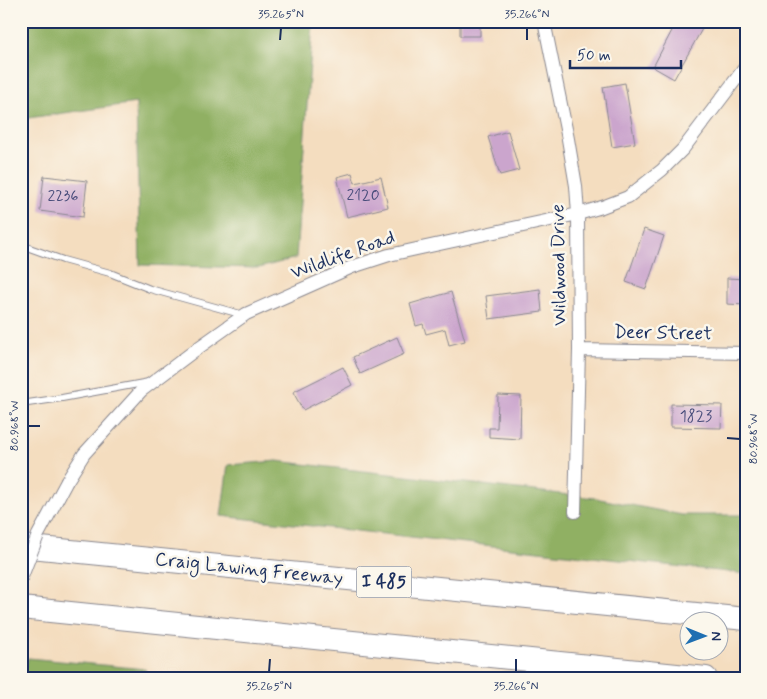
<svg xmlns="http://www.w3.org/2000/svg" width="767" height="699" viewBox="0 0 767 699" font-family="Mynerve,sans-serif">
	<style>
		.forest { fill: #90b063; stroke: #567060 }
		.building { fill: #cba5cd }
		.lines { fill: none; stroke-linecap: round; stroke-linejoin: round }
		.service-casing { stroke: #88868e; stroke-width: 8 }
		.minor-casing { stroke: #88868e; stroke-width: 14 }
		.motorway-casing { stroke: #88868e; stroke-width: 24 }
		.service { stroke: #fff; stroke-width: 6 }
		.minor { stroke: #fff; stroke-width: 12 }
		.motorway { stroke: #fff; stroke-width: 22 }
		.minor-bridge-casing { stroke: #88868e; stroke-width: 14; stroke-linecap: butt }
		.minor-bridge { stroke: #fff; stroke-width: 12 }
		.ticks { fill: none; stroke: #1b2f5e; stroke-width: 2 }
		.labels { text-anchor: middle; dominant-baseline: central; stroke-width: 5; stroke-linejoin: round; paint-order: stroke }
		.number-label { font-size: 16px; fill: #474c7a }
		.shield { fill: #fbf7ec; stroke: #5e6b89; stroke-width: 1 }
		.shield-label { font-size: 18px; font-weight: bold; fill: #1b2f5e }
		.street-label { font-size: 19px; fill: #1b2f5e; stroke: #fbf7ec }
		.neatline { fill: none; stroke: #1b2f5e; stroke-width: 2 }
		.ticks-label { font-size: 12px; text-anchor: middle; fill: #1b2f5e }
	</style>
	<rect width="100%" height="100%" fill="#fbf7ec"/>
	<filter id="ink" filterUnits="userSpaceOnUse"><feTurbulence type="fractalNoise" baseFrequency=".02" numOctaves="2"/><feDisplacementMap in="SourceGraphic" scale="10" xChannelSelector="R" yChannelSelector="G"/><feConvolveMatrix kernelMatrix="1 2 1 2 8 2 1 2 1" color-interpolation-filters="sRGB"/></filter>
	<filter id="wash" filterUnits="userSpaceOnUse"><feTurbulence type="fractalNoise" baseFrequency=".0096" numOctaves="4" result="noise"/><feDisplacementMap in="SourceGraphic" scale="20" xChannelSelector="R" yChannelSelector="G"/><feGaussianBlur stdDeviation="1.12" result="paint"/><feColorMatrix in="noise" values="0 0 0 0 0 0 0 0 0 0 0 0 0 0 0 0 0 1.4 0 .05"/><feComposite in="paint" operator="in"/></filter>
	<g filter="url(#wash)">
		<rect width="100%" height="100%" fill="#f4ddbf"/>
		<path class="forest" d="M21 21H313L296 258 259 268 140 265 136 103 21 119Z
			M277 461 595 498 682 515H746V574L221 516 228 465Z
			M28 658 145 669 148 678H23Z"/>
		<g id="blocks">
			<path class="building" d="M460 21H480V36H460Z
				M677 21H688L702 29 674 79 653 67Z
				M625 83 635 143 612 147 603 87Z
				M508 131 519 170 500 175 488 137Z
				M352 173 355 183 381 177 388 207 347 217 337 177Z
				M44 176 87 181 83 217 40 211Z
				M644 229 664 236 646 289 626 282Z
				M727 278 746 279V305L727 304Z
				M540 289 542 312 489 319 486 296Z
				M451 292 465 341 449 345 445 329 426 334 423 324 416 326 410 304Z
				M397 337 404 354 360 374 353 357Z
				M343 367 352 385 303 410 293 392Z
				M498 395 521 396 520 439 489 437V428H497Z
				M671 404 722 405 721 428 671 427Z"/>
		</g>
	</g>
	<g filter="url(#ink)">
		<use href="#blocks" fill-opacity="0" stroke="#88868e" stroke-width="1"/>
		<g class="lines">
			<defs>
				<path id="service" d="M21 245 63 260 110 273 150 289 244 315
					M21 404 62 398 149 382"/>
				<path id="minor" d="M544 21 568 139 576 186 578 214 579 350 575 512
					M579 350 746 353
					M67 481 84 454 141 391 198 348 246 314 352 267 389 255 578 214 602 207 628 197 662 170 683 149 746 66"/>
				<path id="motorway" d="M21 546 746 619
					M21 608 706 678"/>
			</defs>
			<use href="#service" class="service-casing"/>
			<use href="#minor" class="minor-casing"/>
			<use href="#motorway" class="motorway-casing"/>
			<use href="#service" class="service"/>
			<use href="#minor" class="minor"/>
			<use href="#motorway" class="motorway"/>
			<defs>
				<path id="minor-bridge" d="M21 579 38 535 67 481"/>
			</defs>
			<use href="#minor-bridge" class="minor-bridge-casing"/>
			<use href="#minor-bridge" class="minor-bridge"/>
		</g>
	</g>
	<path class="ticks" d="M280 40 281 28M527 40V28M28 426H40M727 438 740 439M269 672 270 659M516 672V659"/>
	<g class="labels">
		<g class="number-label">
			<text x="363" y="195">2120</text>
			<text x="63" y="196">2236</text>
			<text x="696" y="416">1823</text>
		</g>
		<rect class="shield" x="356.5" y="566.5" width="55" height="31" rx="4"/>
		<g class="shield-label">
			<text x="384" y="582">I 485</text>
		</g>
		<g class="street-label">
			<text transform="translate(343 255) rotate(-20)">Wildlife Road</text>
			<text transform="translate(559 265) rotate(-91)">Wildwood Drive</text>
			<text transform="translate(663 333) rotate(1)">Deer Street</text>
			<text transform="translate(249 569) rotate(6)">Craig Lawing Freeway</text>
		</g>
	</g>
	<rect width="767" height="699" fill="none" stroke="#fbf7ec" stroke-width="55"/>
	<g transform="translate(704 636) rotate(91)"><circle r="24" fill="#fbf7ec" stroke="#a1a7b3"/>
	<path d="M0-4L9 19L0 12L-9 19Z" fill="#1f6fb2"/>
	<text y="-8" font-size="14" font-weight="bold" text-anchor="middle" fill="#1b2f5e">N</text>
	</g>
	<path d="M570 60v8h111v-8" fill="none" stroke="#1b2f5e" stroke-width="2.5"/>
	<text x="577" y="60" font-size="15" fill="#1b2f5e" stroke="#fbf7ec" stroke-width="4" paint-order="stroke">50 m</text>
	<rect x="28" y="28" width="712" height="644" class="neatline"/>
	<g class="ticks-label">
		<text x="281" y="18">35.265°N</text>
		<text x="527" y="18">35.266°N</text>
		<text transform="translate(14 426) rotate(-90)" y="4">80.968°W</text>
		<text transform="translate(753 439) rotate(-90)" y="4">80.968°W</text>
		<text x="269" y="690">35.265°N</text>
		<text x="516" y="690">35.266°N</text>
	</g>
</svg>
